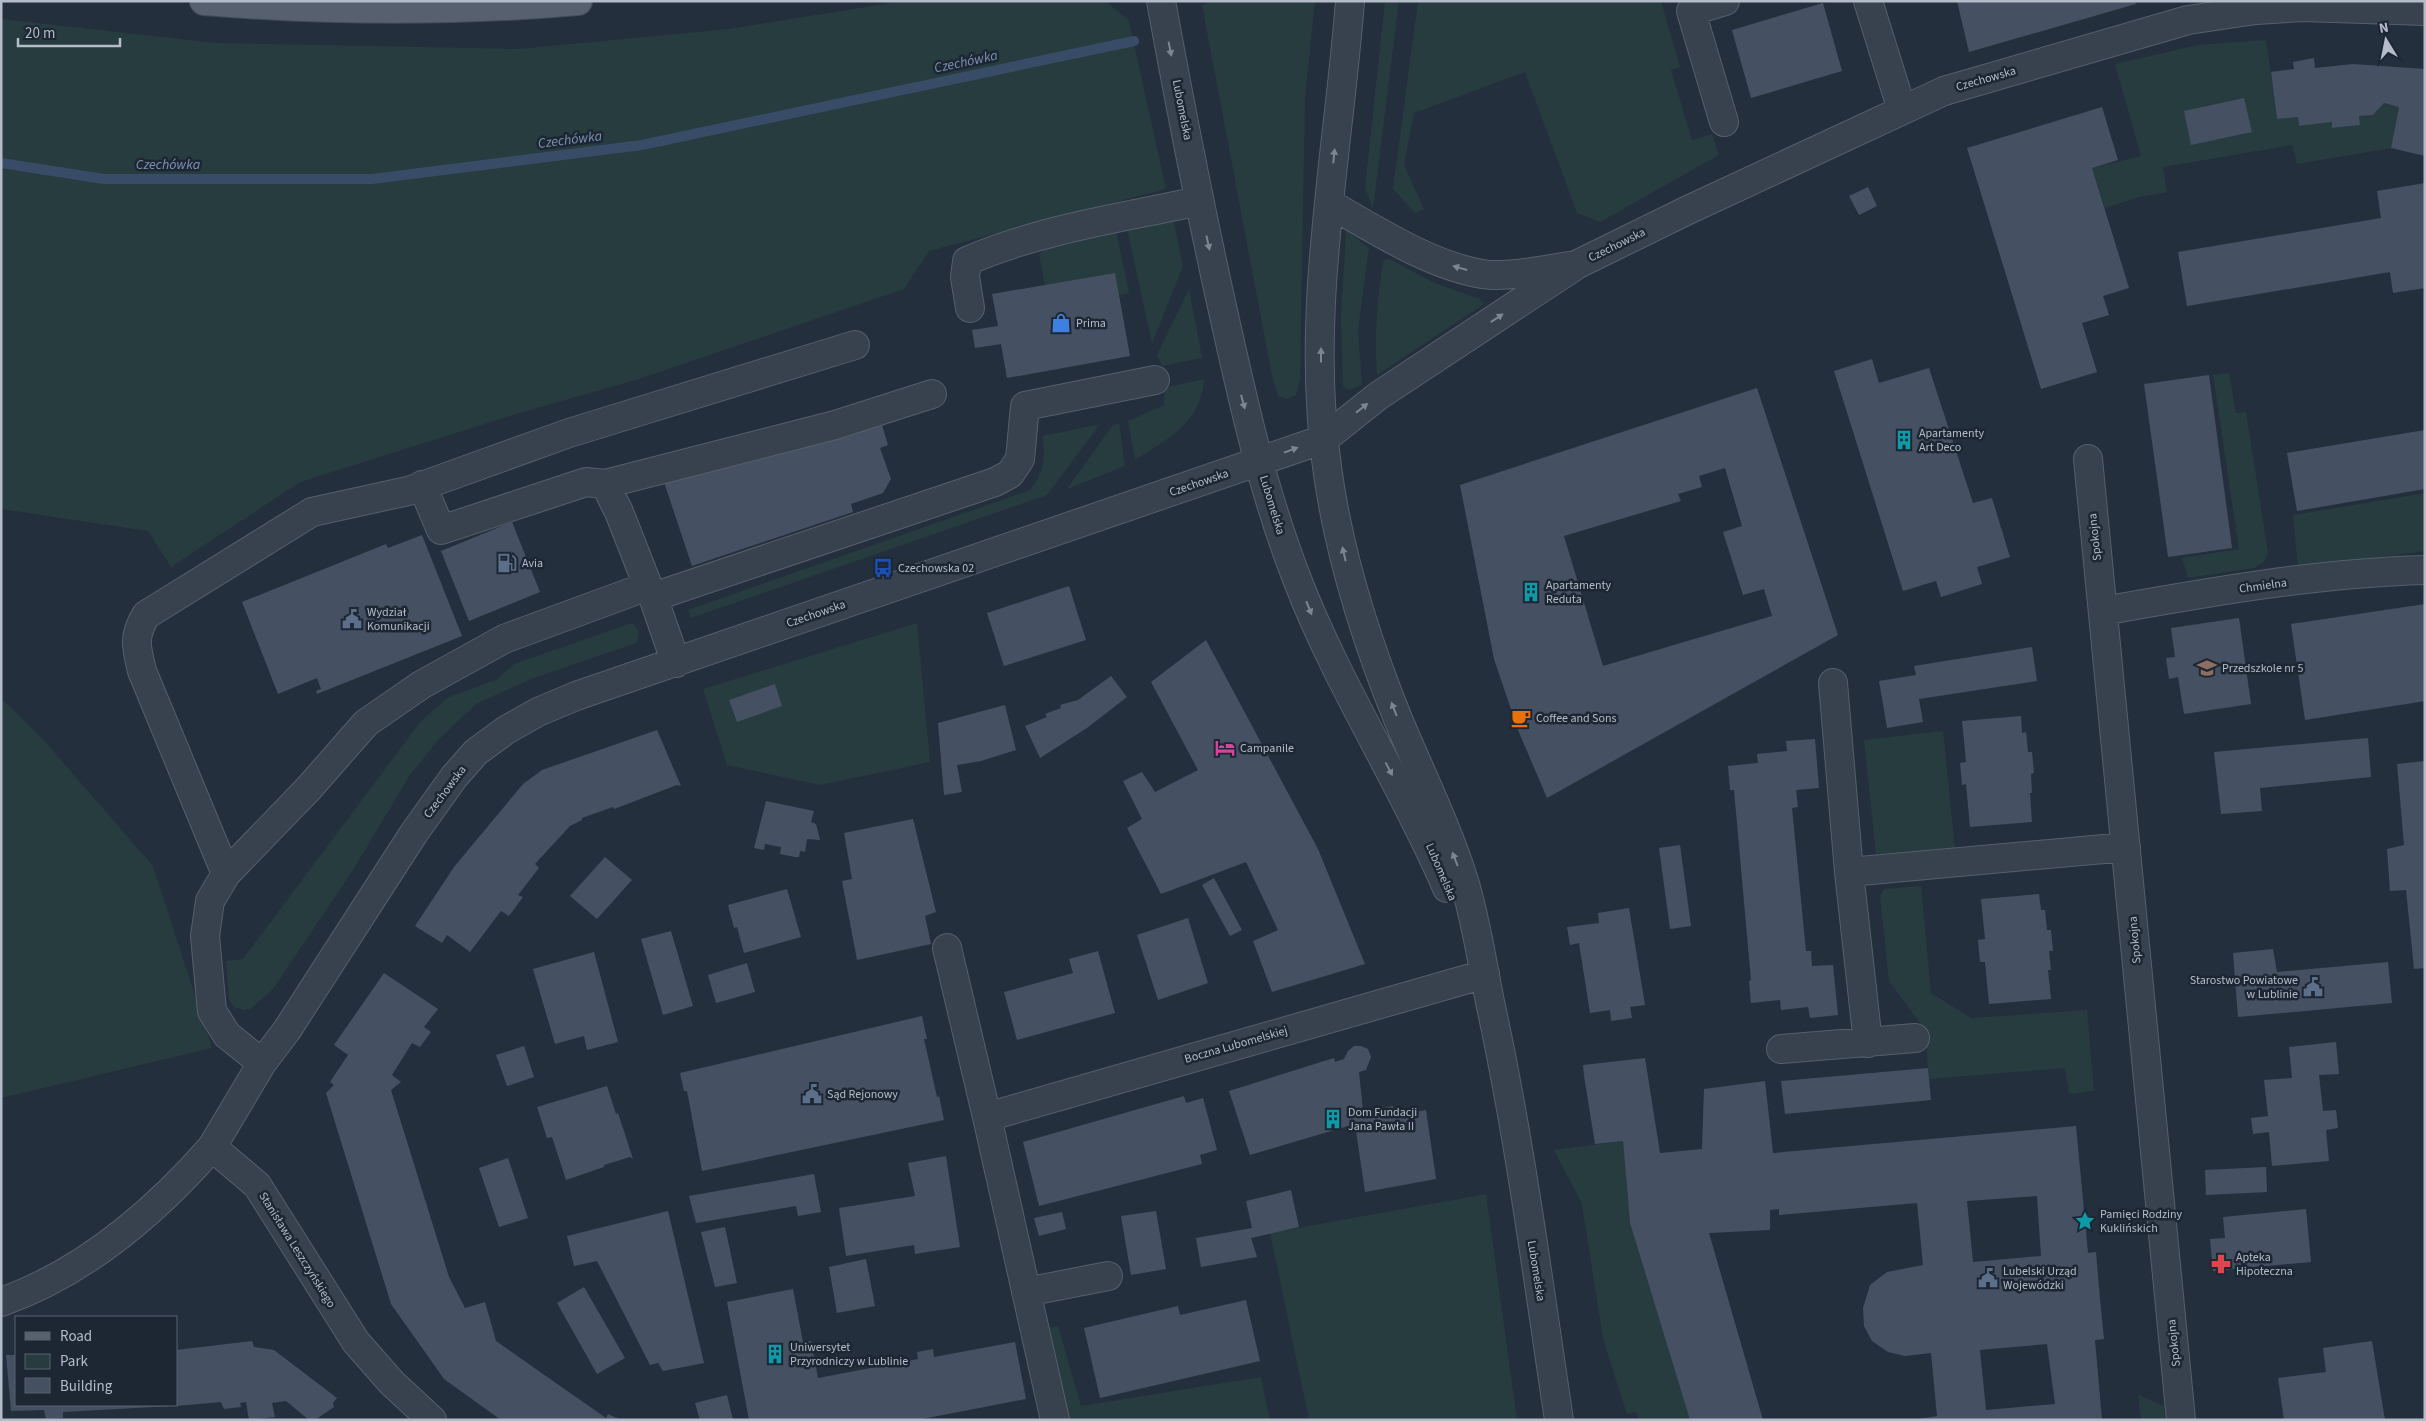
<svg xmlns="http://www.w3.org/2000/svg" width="2426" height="1421" viewBox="0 0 2426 1421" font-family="'Source Sans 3',sans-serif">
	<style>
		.green { fill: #263c3f }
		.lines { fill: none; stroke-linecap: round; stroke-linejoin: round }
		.stream { stroke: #394c67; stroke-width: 10 }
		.building { fill: #455162; fill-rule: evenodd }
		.minor-casing { stroke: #565f6c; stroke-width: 30 }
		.major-casing { stroke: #414a57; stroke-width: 30 }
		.minor { stroke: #38414e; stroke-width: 28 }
		.major { stroke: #56606e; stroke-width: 28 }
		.oneway { fill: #7c8592 }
		.labels { text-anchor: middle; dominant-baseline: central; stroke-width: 5; stroke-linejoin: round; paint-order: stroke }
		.street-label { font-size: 12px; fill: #b4bcc9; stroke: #1d2633 }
		.poi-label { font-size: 12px; fill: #b4bcc9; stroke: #1d2633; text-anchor: start }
		.water-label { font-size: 14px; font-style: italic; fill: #7c92b1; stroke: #1d2633 }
	</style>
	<rect width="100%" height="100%" fill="#242f3e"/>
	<path class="green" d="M903 1 1107 2 1129 21 1166 189 929 251 904 289 639 379 523 412 300 482 171 567 148 531 1 509V19L216 43 518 49 729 29Z
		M1213 1H1315L1305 98 1300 380 1296 395 1287 399 1278 396 1272 376 1202 5Z
		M1385 1H1399L1373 209 1365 188Z
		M1418 1H1661L1680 67 1671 70 1692 140 1712 134 1719 155 1600 222 1577 213 1525 72 1414 113 1404 165 1424 209 1415 213 1393 189Z
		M2266 40 2277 119 2298 117 2299 126 2332 122 2333 128 2360 125 2359 116 2373 115 2384 103 2399 107 2391 148 2297 164 2292 145 2163 167 2167 192 2139 197 2105 208 2092 168 2141 156 2115 64 2198 45Z
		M1172 212 1183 266 1152 344 1126 224Z
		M1114 222 1129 293 1119 295 1045 286 1039 254 1061 234Z
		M1346 230 1369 248 1358 330 1362 385 1348 390 1343 386 1341 316Z
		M1387 258 1435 283 1480 299 1484 304 1377 375C1374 336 1377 301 1383 262Z
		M1189 289 1202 358 1162 366 1157 355Z
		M2229 373 2236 413 2246 412 2268 553 2264 562 2254 568 2188 578 2182 558 2239 549 2213 375Z
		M1204 379C1202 422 1168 439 1135 460L1128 421 1164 405V388Z
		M1119 423 1125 466 1067 489 1112 426Z
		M1100 424 1047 495 691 618 688 610 1030 490C1045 471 1045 460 1043 436Z
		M2425 493V551L2298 568 2293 515Z
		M632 623C639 629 641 634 636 643L531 679 476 704 439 739 410 775 353 870 273 989 250 1009 244 1010 234 1007 229 1000 226 961 243 959 421 721 449 697 498 679 514 664Z
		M917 623 930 762 820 785 727 765 703 689Z
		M1 698 47 744 153 866 212 1048 1 1098Z
		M1943 731 1955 848 1876 854 1864 740Z
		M1921 886 1931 993 1971 1018 2087 1010 2094 1091 2069 1094 2065 1068 1929 1079 1925 1030 1889 981 1880 896 1884 889Z
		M1623 1141 1630 1223 1690 1420H1639L1636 1412 1627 1414 1603 1339 1582 1204 1554 1150Z
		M1486 1194 1517 1420H1309L1270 1233Z
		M1058 1326 1081 1406 1261 1377 1270 1420H1070L1044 1329Z
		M2138 1395 2164 1406 2165 1420H2141Z"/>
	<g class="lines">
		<path class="stream" d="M1 163 104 179H372L642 145 1134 41"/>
	</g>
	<path class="building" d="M1957 1H2135L2136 4 1969 52Z
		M1823 3 1842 71 1751 98 1732 30Z
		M2314 58 2315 68 2353 64 2425 69V156L2391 148 2399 107 2384 103 2373 115 2359 116 2360 125 2332 128V122L2299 126 2298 117 2277 119 2271 72 2294 69 2293 62Z
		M2244 98 2252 132 2191 145 2184 111Z
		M2102 107 2118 160 2092 168 2129 288 2103 296 2109 315 2082 323 2097 372 2041 389 1967 148Z
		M2425 183V288L2393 293 2390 272 2187 306 2178 252 2381 218 2377 191Z
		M1868 187 1877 206 1859 215 1849 196Z
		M1115 273 1130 356 1007 378 1001 344 975 348 972 330 998 326 992 294Z
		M1872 359 1879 383 1929 368 1973 503 1992 498 2010 557 1977 567 1982 584 1941 597 1936 581 1903 591 1834 371Z
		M2209 375 2232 548 2168 557 2144 384Z
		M1757 388 1838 635 1547 798 1518 730 1494 659 1460 485ZM1725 468 1742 526 1723 532 1743 595 1764 589 1772 616 1603 666 1564 536 1681 501 1678 494 1702 487 1699 476Z
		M882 425 888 445 880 448 891 479 883 493 851 504 853 512 692 566 664 482Z
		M2425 430V489L2297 511 2287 453Z
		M512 522 540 592 469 621 441 551Z
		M422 535 462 636 317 694 316 691 321 689 317 678 278 694 242 602 386 544 388 548Z
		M1069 586 1086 640 1004 666 987 613Z
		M2425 604V701L2305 720 2291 624Z
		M2239 618 2251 704 2184 714 2178 677 2169 679 2166 658 2175 657 2171 628Z
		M1206 640 1318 849 1365 964 1272 992 1253 941 1278 930 1246 862 1161 894 1127 828 1142 819 1123 781 1142 772 1155 792 1198 770 1151 682Z
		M2032 647 2037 681 1919 699 1923 722 1887 728 1879 681 1916 675 1914 666Z
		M1111 676 1127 697 1087 728 1040 758 1025 726 1047 717 1045 714 1061 708 1060 705 1078 700Z
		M775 684 782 706 737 722 729 700Z
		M1005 705 1016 750 981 761 957 765 962 792 944 795 938 723Z
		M2021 716 2022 733 2026 732 2028 752H2032L2034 773 2031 774 2032 793H2030L2032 822 1970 827 1966 784 1962 785 1960 763 1966 762 1962 721Z
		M657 730 681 786 677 785 614 809 613 807 582 818V820L570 826 535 864 539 868 518 895 523 897 509 916 501 911 470 952 447 935 442 943 415 926 454 867 523 784 542 770Z
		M2368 738 2371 777 2260 788 2262 811 2221 814 2214 752Z
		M1815 739 1819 788 1796 790 1798 807 1792 808 1806 951H1811L1812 966 1833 965 1838 1015 1810 1018 1808 1007 1781 1010 1780 1000 1751 1003 1749 981 1751 980 1734 790H1730L1728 766 1758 763 1757 754 1787 751 1786 741Z
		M2425 761V968L2414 969 2406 890 2390 891 2387 849 2404 845 2397 764Z
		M766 801 814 811 811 822 816 824 820 840 807 839 805 852 800 851 799 857H795L780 854 781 847 765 844 764 850 754 848Z
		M913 819 936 912 925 916 931 944 857 960 842 881 852 879 844 833Z
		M1680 845 1691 926 1670 929 1659 848Z
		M605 857 632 880 597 919 570 896Z
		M1214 878 1242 930 1230 936 1202 885Z
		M787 889 801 937 744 953 737 927 734 928 728 905Z
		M2039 894 2041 910H2045L2047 930H2051L2053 951H2049L2051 970H2048L2051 999 1989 1004 1985 962H1980L1978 940 1985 939 1981 899Z
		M1629 908 1645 1005 1630 1007 1632 1018 1611 1021 1610 1010 1590 1013 1579 943 1570 945 1567 927 1599 923 1598 913Z
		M1188 918 1208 983 1158 1000 1137 935Z
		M671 931 693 1006 663 1015 641 939Z
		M2273 949 2277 972 2388 962 2392 1003 2238 1017 2233 953Z
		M1098 951 1115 1013 1017 1040 1004 992 1073 973 1069 959Z
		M594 952 618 1042 587 1050 584 1036 555 1044 533 969Z
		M747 963 755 992 716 1003 708 975Z
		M384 973 438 1009 424 1027 431 1032 420 1047 412 1043 392 1075 401 1082 391 1090 449 1277 465 1308 485 1302 496 1341 606 1418 608 1414 621 1420H501L444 1379 391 1304 326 1093 334 1085 330 1082 348 1055 334 1045Z
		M922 1016 927 1039H924L937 1097 939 1096 944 1120 702 1171 687 1091H684L680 1073Z
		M2336 1042 2339 1074 2319 1075 2323 1111 2336 1110 2338 1128 2326 1130 2329 1161 2272 1166 2269 1132 2253 1134 2251 1118 2268 1116 2264 1080 2292 1078 2289 1047Z
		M524 1046 534 1077 507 1086 496 1055Z
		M1354 1046H1361L1368 1049 1371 1057 1366 1070 1359 1072 1363 1111 1393 1106 1394 1113 1409 1110 1410 1113 1426 1110 1436 1179 1365 1192 1355 1124 1250 1155 1229 1091 1334 1058 1335 1062 1344 1059 1348 1051Z
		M1645 1058 1660 1153 1702 1149 1704 1089 1765 1081 1773 1153 2076 1126 2088 1253 2096 1252 2100 1299 2104 1339 2095 1340 2102 1420H1914L1937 1416 1931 1353 1905 1356 1888 1352 1872 1341 1864 1326 1863 1308 1870 1285 1887 1272 1923 1265 1917 1203 1779 1215V1209L1770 1210V1230L1709 1233 1763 1420H1690L1630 1223 1623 1141 1595 1144 1584 1076 1583 1065ZM2037 1196 2041 1256 1973 1262 1967 1201ZM2047 1344 2055 1404 1986 1410 1980 1350Z
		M1928 1068 1931 1100 1785 1114 1781 1081Z
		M607 1086 616 1114 618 1113 633 1159 630 1157 604 1165V1167L566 1180 552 1137 547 1138 537 1107Z
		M1184 1096 1186 1103 1203 1098 1217 1150 1200 1155 1202 1164 1039 1206 1023 1142Z
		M946 1156 960 1247 915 1254 914 1245 846 1256 839 1208 915 1196 908 1163Z
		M508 1158 528 1218 499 1227 479 1168Z
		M2266 1167 2267 1192 2206 1195 2205 1170Z
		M814 1174 821 1212 798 1216 796 1206 696 1223 689 1196Z
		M1291 1190 1299 1227 1251 1238 1257 1257 1201 1267 1196 1238 1252 1228 1246 1201Z
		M2306 1209 2311 1262 2213 1271 2210 1239 2225 1238 2223 1217Z
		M668 1211 704 1363 663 1371 658 1363 650 1365 597 1261 574 1266 567 1236Z
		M1156 1211 1166 1269 1131 1275 1121 1216Z
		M1062 1212 1066 1229 1039 1236 1034 1218Z
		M725 1227 737 1283 715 1287 701 1232Z
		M866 1259 875 1306 837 1313 829 1267Z
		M584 1287 625 1358 597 1374 557 1303Z
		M793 1289 803 1342 811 1341 818 1378 918 1359 917 1352 933 1349 934 1357 1015 1342 1026 1399 917 1420H749L727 1302Z
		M1246 1300 1260 1361 1100 1398 1084 1328 1178 1306 1180 1315Z
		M252 1341 254 1347 274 1350 337 1398 333 1403 334 1407 315 1420H309L286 1401 272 1403 275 1417 249 1420 246 1402 240 1403 241 1407 224 1409 221 1402 176 1406V1350Z
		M2372 1341 2385 1420H2284L2278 1378 2326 1372 2323 1348Z
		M6 1355H16V1405L172 1406 63 1412V1418L46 1419 44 1410 11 1411Z
		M727 1395 733 1420H700L695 1403Z"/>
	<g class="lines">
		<defs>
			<path id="minor" d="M1161 1C1180 105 1200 208 1223 311 1243 401 1263 492 1297 579 1338 686 1402 783 1447 888
				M1350 1C1338 158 1304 317 1328 474 1340 558 1366 640 1398 719 1420 772 1447 826 1464 881 1476 920 1482 962 1490 1002 1520 1140 1538 1280 1559 1420
				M1868 1 1902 110
				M1724 122 1691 11 1725 1
				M1330 204C1376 230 1429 265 1482 274 1505 278 1545 270 1569 266
				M970 308 965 277 967 261C1041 229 1121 218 1199 201
				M855 345 569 433 408 491 312 512 146 615C133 637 136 646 142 671L226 874 309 788 366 723 421 685 504 639 648 586 653 597 995 482 1010 474 1020 459 1025 406 1155 380
				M2088 459 2181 1420
				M605 484 835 425 932 394
				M422 485 441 530 586 482 605 484 619 512 648 586
				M653 597 676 663
				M2103 611C2209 592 2317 573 2425 570
				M1833 683 1849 872 1868 1043
				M1849 872 2126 847
				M226 874 210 901 205 936 212 1011 227 1035 262 1063
				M947 948 987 1117
				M1781 1049 1915 1038
				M212 1147 257 1185 356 1342 392 1383 432 1420
				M1026 1292 1108 1276
				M1 1302C84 1273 155 1212 212 1147L262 1063 287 1030 414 833 454 777 476 752 506 730 538 712 576 696 1324 439 1378 396 1578 264 1688 210 1944 91 2188 20 2256 10 2303 7 2425 11
				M1055 1420 987 1117 1485 974"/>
			<path id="major" d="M204 1C329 11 453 12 578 1"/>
		</defs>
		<use href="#minor" class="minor-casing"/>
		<use href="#major" class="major-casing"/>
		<use href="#minor" class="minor"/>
		<use href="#major" class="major"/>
	</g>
	<defs><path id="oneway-solid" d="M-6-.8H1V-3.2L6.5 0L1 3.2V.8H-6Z" transform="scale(1.25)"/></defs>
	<g class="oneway">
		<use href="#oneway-solid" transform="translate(1170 49) rotate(79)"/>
		<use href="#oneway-solid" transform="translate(1334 156) rotate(-84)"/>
		<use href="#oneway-solid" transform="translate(1208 243) rotate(78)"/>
		<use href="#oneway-solid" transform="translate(1460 268) rotate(-164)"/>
		<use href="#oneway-solid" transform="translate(1497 318) rotate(-34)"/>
		<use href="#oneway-solid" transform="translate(1321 355) rotate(-90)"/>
		<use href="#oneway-solid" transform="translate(1243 402) rotate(75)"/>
		<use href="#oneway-solid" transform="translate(1362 408) rotate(-38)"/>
		<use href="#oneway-solid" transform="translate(1291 450) rotate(-20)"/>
		<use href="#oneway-solid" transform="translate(1344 554) rotate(-103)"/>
		<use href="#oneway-solid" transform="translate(1309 608) rotate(68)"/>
		<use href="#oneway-solid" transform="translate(1394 709) rotate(-111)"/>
		<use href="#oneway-solid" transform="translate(1389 769) rotate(62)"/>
		<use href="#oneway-solid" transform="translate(1455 859) rotate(-111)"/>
	</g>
	<defs>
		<symbol id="shop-bare" viewBox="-9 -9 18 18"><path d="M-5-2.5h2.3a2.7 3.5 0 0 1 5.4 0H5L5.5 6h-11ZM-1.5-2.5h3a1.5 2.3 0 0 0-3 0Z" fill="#3f7fe0" stroke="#1d2633" stroke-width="2.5" paint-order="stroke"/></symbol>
		<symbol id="building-bare" viewBox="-9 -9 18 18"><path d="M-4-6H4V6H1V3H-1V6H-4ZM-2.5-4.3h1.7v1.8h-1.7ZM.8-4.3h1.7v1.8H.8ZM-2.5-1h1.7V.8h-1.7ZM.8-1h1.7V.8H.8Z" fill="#0f9aa8" stroke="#1d2633" stroke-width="2.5" paint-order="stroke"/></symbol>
		<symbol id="fuel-bare" viewBox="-9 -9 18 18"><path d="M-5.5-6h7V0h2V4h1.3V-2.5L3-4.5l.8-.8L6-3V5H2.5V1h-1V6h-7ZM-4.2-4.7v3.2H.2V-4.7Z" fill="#5c6f8a" stroke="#1d2633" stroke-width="2.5" paint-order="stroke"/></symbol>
		<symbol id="bus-bare" viewBox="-9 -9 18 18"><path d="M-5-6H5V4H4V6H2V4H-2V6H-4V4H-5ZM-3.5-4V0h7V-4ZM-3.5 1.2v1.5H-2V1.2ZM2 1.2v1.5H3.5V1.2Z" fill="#1a4fb4" stroke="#1d2633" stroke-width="2.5" paint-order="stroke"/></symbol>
		<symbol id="civic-bare" viewBox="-9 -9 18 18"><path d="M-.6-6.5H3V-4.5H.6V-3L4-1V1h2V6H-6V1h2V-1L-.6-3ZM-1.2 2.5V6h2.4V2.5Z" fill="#5c6f8a" stroke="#1d2633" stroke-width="2.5" paint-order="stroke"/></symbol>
		<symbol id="school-bare" viewBox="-9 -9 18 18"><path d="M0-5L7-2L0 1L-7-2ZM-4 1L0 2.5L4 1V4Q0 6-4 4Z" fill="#8d6e63" stroke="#1d2633" stroke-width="2.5" paint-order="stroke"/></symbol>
		<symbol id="cafe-bare" viewBox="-9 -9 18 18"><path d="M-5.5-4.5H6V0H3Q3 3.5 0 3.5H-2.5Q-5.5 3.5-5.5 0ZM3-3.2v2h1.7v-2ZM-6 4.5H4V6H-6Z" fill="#e8710a" stroke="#1d2633" stroke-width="2.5" paint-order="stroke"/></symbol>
		<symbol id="hotel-bare" viewBox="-9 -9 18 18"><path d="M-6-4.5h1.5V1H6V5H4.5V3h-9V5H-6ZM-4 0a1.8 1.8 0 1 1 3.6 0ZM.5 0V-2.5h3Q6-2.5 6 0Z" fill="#d1479c" stroke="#1d2633" stroke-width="2.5" paint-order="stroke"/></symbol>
		<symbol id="sight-bare" viewBox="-9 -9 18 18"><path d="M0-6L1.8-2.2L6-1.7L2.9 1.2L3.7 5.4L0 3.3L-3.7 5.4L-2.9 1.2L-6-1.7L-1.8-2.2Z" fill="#0f9aa8" stroke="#1d2633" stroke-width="2.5" paint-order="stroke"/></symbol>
		<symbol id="pharmacy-bare" viewBox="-9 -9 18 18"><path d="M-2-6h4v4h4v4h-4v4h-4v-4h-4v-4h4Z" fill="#e0444e" stroke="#1d2633" stroke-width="2.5" paint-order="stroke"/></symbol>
	</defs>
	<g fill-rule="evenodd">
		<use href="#shop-bare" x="1047" y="309" width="28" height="28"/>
		<use href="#building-bare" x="1890" y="426" width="28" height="28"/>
		<use href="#fuel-bare" x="493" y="549" width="28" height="28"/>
		<use href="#bus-bare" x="869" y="554" width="28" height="28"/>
		<use href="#building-bare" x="1517" y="578" width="28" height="28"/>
		<use href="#civic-bare" x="338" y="605" width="28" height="28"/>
		<use href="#school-bare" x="2193" y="654" width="28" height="28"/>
		<use href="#cafe-bare" x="1507" y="704" width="28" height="28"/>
		<use href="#hotel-bare" x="1211" y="734" width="28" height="28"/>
		<use href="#civic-bare" x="2299" y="973" width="28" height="28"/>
		<use href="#civic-bare" x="798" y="1080" width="28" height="28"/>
		<use href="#building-bare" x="1319" y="1105" width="28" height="28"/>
		<use href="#sight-bare" x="2071" y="1207" width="28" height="28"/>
		<use href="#pharmacy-bare" x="2207" y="1250" width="28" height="28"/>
		<use href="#civic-bare" x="1974" y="1264" width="28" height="28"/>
		<use href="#building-bare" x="761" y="1340" width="28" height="28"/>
	</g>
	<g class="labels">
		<g class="street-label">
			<text transform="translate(1986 79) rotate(-16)">Czechowska</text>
			<text transform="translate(1182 110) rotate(79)">Lubomelska</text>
			<text transform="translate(1617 245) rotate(-26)">Czechowska</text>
			<text transform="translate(1199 483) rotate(-19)">Czechowska</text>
			<text transform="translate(1272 505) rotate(73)">Lubomelska</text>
			<text transform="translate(2095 537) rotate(-96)">Spokojna</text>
			<text transform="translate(2263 586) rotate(-8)">Chmielna</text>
			<text transform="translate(816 614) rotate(-19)">Czechowska</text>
			<text transform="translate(445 792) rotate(-53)">Czechowska</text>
			<text transform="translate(1441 872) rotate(67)">Lubomelska</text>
			<text transform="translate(2135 940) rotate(-95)">Spokojna</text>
			<text transform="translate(1236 1045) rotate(-16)">Boczna Lubomelskiej</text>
			<text transform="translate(297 1250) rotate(58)">Stanisława Leszczyńskiego</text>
			<text transform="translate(1536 1271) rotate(81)">Lubomelska</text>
			<text transform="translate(2174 1343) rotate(-96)">Spokojna</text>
		</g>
		<g class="poi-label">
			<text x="1076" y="323">Prima</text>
			<text x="1919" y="433">Apartamenty<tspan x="1919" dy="14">Art Deco</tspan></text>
			<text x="522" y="563">Avia</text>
			<text x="898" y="568">Czechowska 02</text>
			<text x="1546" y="585">Apartamenty<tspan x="1546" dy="14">Reduta</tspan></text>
			<text x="367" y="612">Wydział<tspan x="367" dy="14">Komunikacji</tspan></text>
			<text x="2222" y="668">Przedszkole nr 5</text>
			<text x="1536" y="718">Coffee and Sons</text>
			<text x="1240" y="748">Campanile</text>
			<text x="2298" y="980" text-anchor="end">Starostwo Powiatowe<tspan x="2298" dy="14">w Lublinie</tspan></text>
			<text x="827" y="1094">Sąd Rejonowy</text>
			<text x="1348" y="1112">Dom Fundacji<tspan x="1348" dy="14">Jana Pawła II</tspan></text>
			<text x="2100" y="1214">Pamięci Rodziny<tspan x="2100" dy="14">Kuklińskich</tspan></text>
			<text x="2236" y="1257">Apteka<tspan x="2236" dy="14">Hipoteczna</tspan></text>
			<text x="2003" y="1271">Lubelski Urząd<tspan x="2003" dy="14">Wojewódzki</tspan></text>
			<text x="790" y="1347">Uniwersytet<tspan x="790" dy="14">Przyrodniczy w Lublinie</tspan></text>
		</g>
		<g class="water-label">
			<text transform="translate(966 62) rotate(-12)">Czechówka</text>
			<text transform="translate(570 140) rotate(-7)">Czechówka</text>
			<text x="168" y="165">Czechówka</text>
		</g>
	</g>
	<rect width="2426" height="1421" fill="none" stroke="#b4bcc9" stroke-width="5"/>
	<rect x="15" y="1316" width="162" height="90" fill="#1d2633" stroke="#59626f"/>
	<rect x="25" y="1332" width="25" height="8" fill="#56606e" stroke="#59626f"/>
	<text x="60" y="1341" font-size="15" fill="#b4bcc9">Road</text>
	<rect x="25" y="1354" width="25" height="15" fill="#263c3f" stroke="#59626f"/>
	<text x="60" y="1366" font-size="15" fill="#b4bcc9">Park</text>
	<rect x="25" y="1378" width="25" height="15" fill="#455162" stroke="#59626f"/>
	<text x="60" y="1391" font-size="15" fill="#b4bcc9">Building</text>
	<g transform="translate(2386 40) rotate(350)" stroke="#1d2633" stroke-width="4" paint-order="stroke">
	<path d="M0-4L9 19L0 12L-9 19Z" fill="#b4bcc9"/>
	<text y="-8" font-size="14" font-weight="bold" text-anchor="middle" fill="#b4bcc9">N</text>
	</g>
	<path d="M18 38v8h102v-8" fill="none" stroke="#b4bcc9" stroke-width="2.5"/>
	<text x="25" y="38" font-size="15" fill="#b4bcc9" stroke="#1d2633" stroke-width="4" paint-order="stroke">20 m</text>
</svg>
